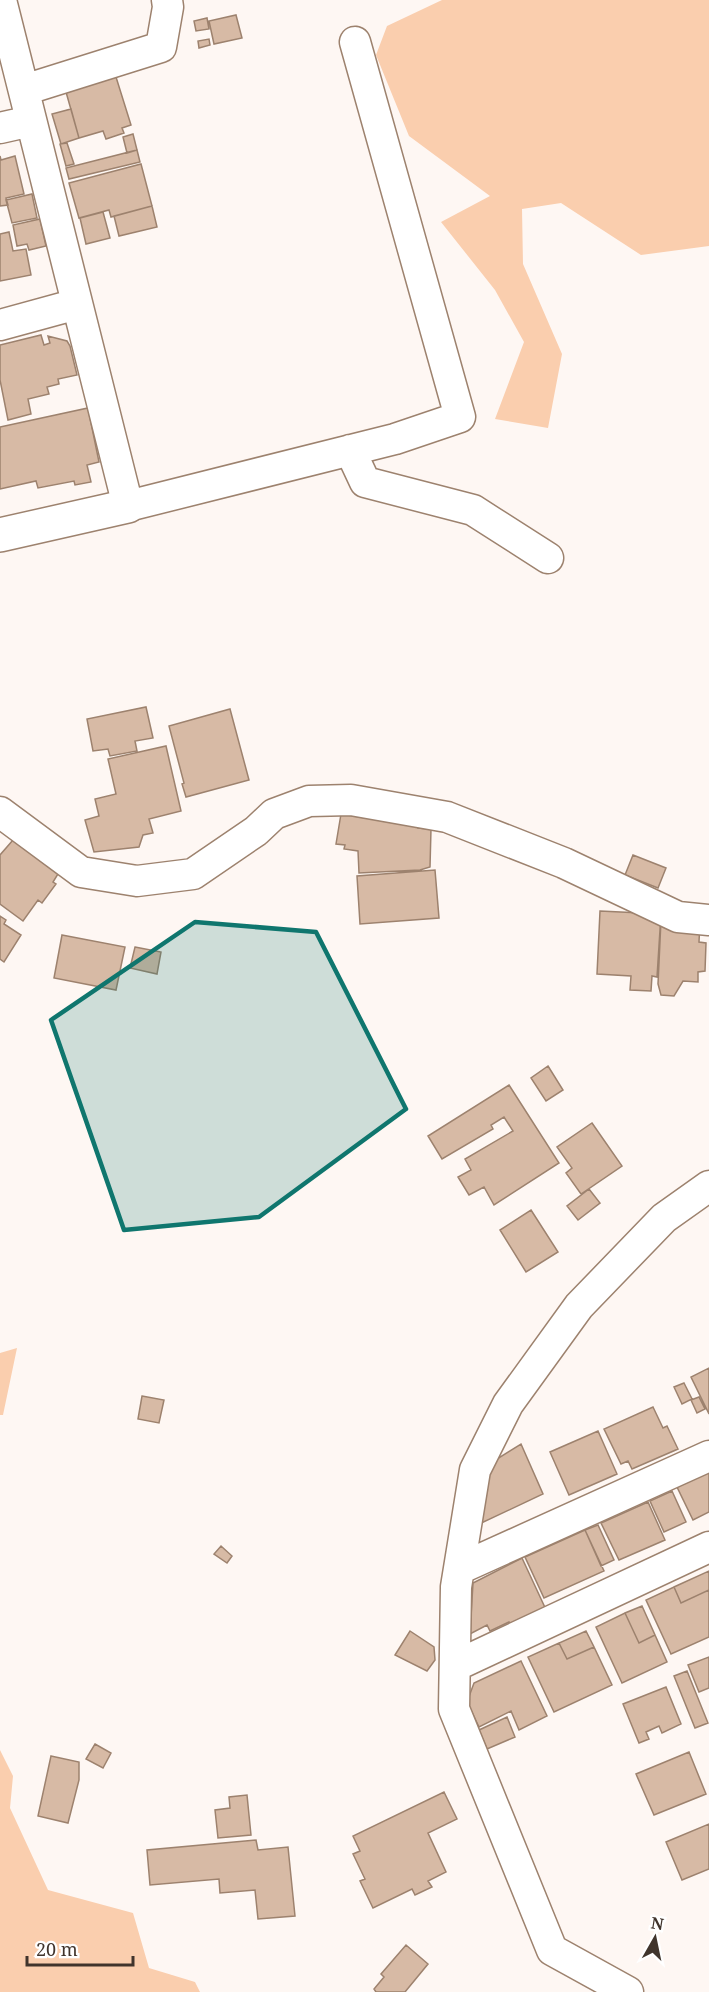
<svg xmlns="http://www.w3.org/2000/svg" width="709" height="1992" viewBox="0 0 709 1992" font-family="'Noto Serif',serif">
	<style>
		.green { fill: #faceae }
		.building { fill: #d7baa5; stroke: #9d826e; stroke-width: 1.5 }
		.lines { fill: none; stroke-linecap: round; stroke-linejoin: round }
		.street-casing { stroke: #9d826e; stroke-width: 33 }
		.secondary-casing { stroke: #9d826e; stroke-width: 36 }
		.street { stroke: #fff; stroke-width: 30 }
		.secondary { stroke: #fff; stroke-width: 33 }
		.marked { fill: #0f766e; fill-opacity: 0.2; stroke: #0f766e; stroke-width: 4.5; stroke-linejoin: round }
	</style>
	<rect width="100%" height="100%" fill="#fef7f3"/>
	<path class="green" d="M442 0H709V246L641 255 561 203 522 209 523 264 562 354 548 428 495 419 524 342 495 290 441 222 490 196 409 136 376 55 387 26Z
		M17 1348 3 1415H0V1353Z
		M0 1750 13 1776 10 1808 48 1890 133 1913 149 1968 195 1982 200 1992H0Z"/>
	<path class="building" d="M236 15 242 38 214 44 209 21Z
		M207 18 209 29 196 31 194 21Z
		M209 39 210 45 199 48 198 41Z
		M116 77 131 125 122 128 124 133 106 139 103 131 79 138 66 92Z
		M71 109 79 138 61 144 52 114Z
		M133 134 137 150 127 153 123 137Z
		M67 143 74 164 66 166 60 144Z
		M137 150 140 162 69 179 66 168Z
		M0 156 1 160 15 156 24 194 6 198 8 205 0 206Z
		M141 164 152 206 111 217 109 210 79 218 69 183Z
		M32 194 37 218 12 223 6 200Z
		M152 206 157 227 119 236 114 216Z
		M103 212 110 238 86 244 80 218Z
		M40 219 46 246 29 250 27 244 17 246 13 225Z
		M9 232 13 251 26 249 31 275 0 281V234Z
		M41 335 44 345 50 343 48 336 67 341 70 346 77 375 58 379 59 384 47 387 49 394 28 399 31 414 8 420 0 380V345Z
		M88 408 99 462 87 465 91 482 75 485 74 481 38 488 36 481 0 489V427Z
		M146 707 153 738 135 741 137 751 110 756 108 749 93 751 87 719Z
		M230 709 249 780 186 797 182 784 184 783 169 726Z
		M166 746 181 811 149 819 153 833 143 835 139 847 94 852 85 820 99 816 95 799 116 794 108 759Z
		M366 812 419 823 418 828 431 829 430 867 420 870 359 873 358 851 344 849 345 845 336 844 341 814 365 818Z
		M13 840 58 874 53 882 56 884 42 903 38 900 23 921 0 904V855Z
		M633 855 666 868 658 888 625 875Z
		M435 870 439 918 360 924 357 876Z
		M600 911 661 914 657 977 652 976 651 991 630 990 631 976 597 974Z
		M0 916 6 920 4 924 21 935 4 962 0 959Z
		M661 920 700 922 699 942 706 943 705 971 698 972V982L683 981 674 996 661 995 658 984Z
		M62 935 125 947 116 990 54 978Z
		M135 947 161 952 157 974 130 968Z
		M548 1066 563 1090 546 1101 531 1078Z
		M509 1085 559 1163 494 1205 484 1187 469 1195 458 1177 471 1170 465 1159 513 1131 504 1117 491 1125 493 1129 442 1159 428 1136Z
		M592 1123 622 1166 581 1194 566 1173 572 1168 557 1147Z
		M589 1189 600 1203 578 1220 567 1206Z
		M531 1210 558 1252 526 1272 500 1230Z
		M709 1368V1414L691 1377Z
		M684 1383 692 1399 682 1404 674 1387Z
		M142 1396 164 1400 159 1423 138 1419Z
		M699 1397 705 1409 697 1413 691 1400Z
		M653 1407 663 1428 667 1426 678 1449 632 1469 628 1461 621 1464 604 1429Z
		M598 1431 617 1474 569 1495 550 1452Z
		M521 1444 543 1494 475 1526 489 1464Z
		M709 1472V1512L693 1520 677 1487Z
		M672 1491 686 1522 664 1532 650 1501Z
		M648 1502 665 1540 619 1560 601 1523Z
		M598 1525 614 1560 601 1566 585 1530Z
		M585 1530 604 1571 544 1598 525 1557Z
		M221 1546 232 1556 227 1563 214 1554Z
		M522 1558 548 1614 511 1624 509 1622 490 1631 487 1625 470 1634 473 1583Z
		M709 1571V1590L681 1603 674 1587Z
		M674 1587 681 1603 709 1590V1637L671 1654 646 1600Z
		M642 1606 655 1635 639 1643 625 1613Z
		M625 1613 639 1643 655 1635 667 1662 622 1683 596 1627Z
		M410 1631 434 1647 435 1660 427 1671 395 1655Z
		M586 1631 594 1647 567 1659 559 1643Z
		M559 1643 567 1659 594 1647 612 1685 554 1712 528 1657Z
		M709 1657V1688L699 1692 688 1665Z
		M521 1661 547 1716 519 1730 511 1711 479 1727 467 1702 474 1683Z
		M687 1671 708 1723 695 1728 674 1676Z
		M666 1687 681 1724 662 1733 659 1726 646 1732 649 1739 639 1743 623 1704Z
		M507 1717 515 1737 487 1749 479 1730Z
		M95 1744 111 1753 103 1768 86 1759Z
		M689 1752 706 1794 654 1815 636 1774Z
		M51 1756 79 1762V1780L68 1823 38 1816Z
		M444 1792 457 1819 428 1833 446 1872 428 1881 432 1887 415 1895 412 1889 373 1908 360 1881 365 1879 353 1854 360 1851 353 1836Z
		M247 1795 251 1835 218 1838 215 1810 230 1808 229 1797Z
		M709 1824V1869L682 1880 666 1842Z
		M256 1840 258 1850 288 1847 295 1916 258 1919 255 1890 220 1893 219 1879 150 1885 147 1850Z
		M406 1945 428 1964 405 1992H376L374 1989 384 1977 381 1974Z"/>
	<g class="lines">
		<defs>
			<path id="street" d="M1 0 128 506 395 439 460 417 355 42
				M24 90 161 47 168 7 167 0
				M0 128 31 121
				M0 325 77 304
				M350 450 365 482 473 510 548 558
				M0 812 81 872 137 881 193 874 256 831 274 814 309 801 351 800 447 817 564 863 678 917 709 920
				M459 1569 709 1456
				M455 1666 709 1547
				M628 1992 552 1950 454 1709 456 1587 475 1470 508 1404 579 1306 664 1218 709 1186"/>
			<path id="secondary" d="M0 535 128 506"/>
		</defs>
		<use href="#street" class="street-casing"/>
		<use href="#secondary" class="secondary-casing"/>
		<use href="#street" class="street"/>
		<use href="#secondary" class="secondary"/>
	</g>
	<path class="marked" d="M195 922 316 932 406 1109 259 1217 124 1230 51 1020Z"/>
	<g transform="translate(655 1938) rotate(9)" stroke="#ffffff" stroke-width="4.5" paint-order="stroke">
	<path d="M0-4.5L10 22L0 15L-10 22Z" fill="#40342c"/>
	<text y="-9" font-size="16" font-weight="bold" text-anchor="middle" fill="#40342c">N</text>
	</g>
	<path d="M27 1956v9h106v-9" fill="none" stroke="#40342c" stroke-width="3"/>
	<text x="36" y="1956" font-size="18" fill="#40342c" stroke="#ffffff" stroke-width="4.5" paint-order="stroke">20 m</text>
</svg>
